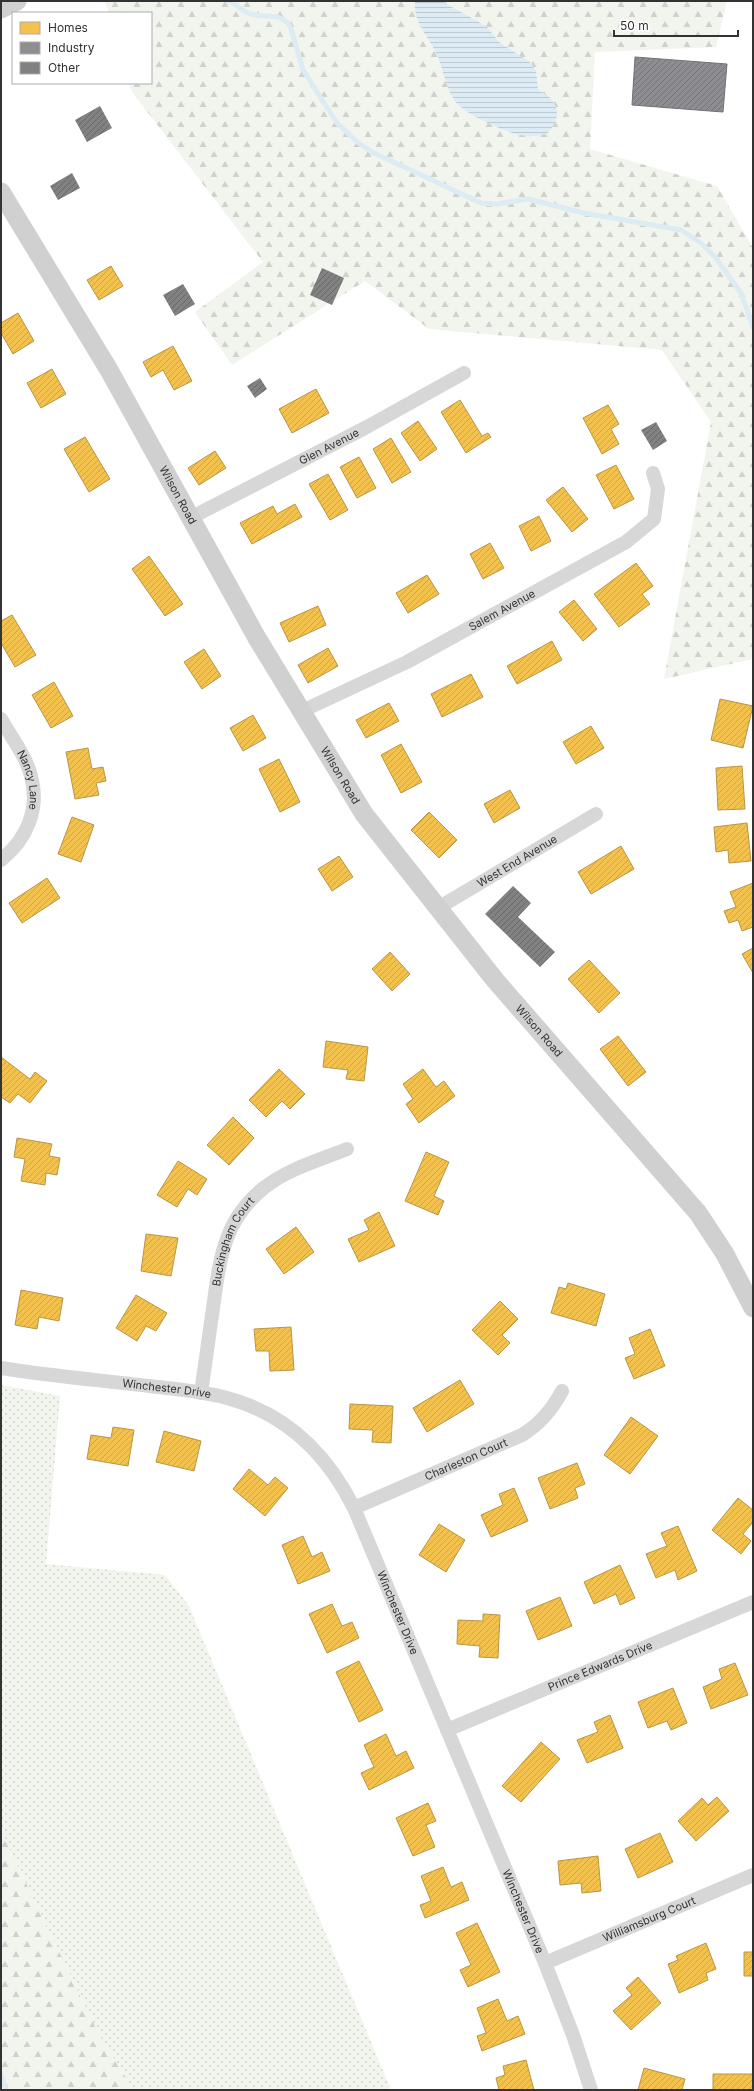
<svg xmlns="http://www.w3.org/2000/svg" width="754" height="2091" viewBox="0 0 754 2091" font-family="Inter,sans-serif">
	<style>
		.grass { fill: url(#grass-dots) }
		.forest { fill: url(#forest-firs) }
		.water { fill: url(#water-rules) }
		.homes { fill: url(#homes-hatch); stroke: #b99646 }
		.industry { fill: url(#industry-hatch); stroke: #727276 }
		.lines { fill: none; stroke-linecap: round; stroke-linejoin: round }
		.stream { stroke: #dcebf4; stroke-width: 5 }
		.building { fill: url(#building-hatch) }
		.street { stroke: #d7d7d7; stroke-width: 14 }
		.secondary { stroke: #d0d0d0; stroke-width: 19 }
		.labels { text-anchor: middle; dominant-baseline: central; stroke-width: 4; stroke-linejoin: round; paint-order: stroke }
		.street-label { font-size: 11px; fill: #333; stroke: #fff }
	</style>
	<defs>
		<pattern id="grass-dots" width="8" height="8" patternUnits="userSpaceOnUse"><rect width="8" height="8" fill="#f1f5ed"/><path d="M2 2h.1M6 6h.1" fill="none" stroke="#cfd2cc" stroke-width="1.8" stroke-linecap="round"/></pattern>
		<pattern id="forest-firs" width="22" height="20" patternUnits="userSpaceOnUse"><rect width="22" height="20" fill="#f1f5ed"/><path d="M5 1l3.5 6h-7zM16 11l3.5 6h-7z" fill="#cfd2cc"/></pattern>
		<pattern id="water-rules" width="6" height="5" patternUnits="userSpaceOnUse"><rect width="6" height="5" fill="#dcebf4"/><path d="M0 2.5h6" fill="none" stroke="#bdcad2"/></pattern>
		<pattern id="homes-hatch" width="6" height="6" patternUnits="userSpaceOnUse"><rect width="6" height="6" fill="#f2c14e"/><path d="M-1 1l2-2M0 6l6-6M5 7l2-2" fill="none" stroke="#d0a645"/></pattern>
		<pattern id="industry-hatch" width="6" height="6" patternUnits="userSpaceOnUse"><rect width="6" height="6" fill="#8d8d92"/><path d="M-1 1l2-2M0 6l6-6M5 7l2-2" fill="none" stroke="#747478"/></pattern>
		<pattern id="building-hatch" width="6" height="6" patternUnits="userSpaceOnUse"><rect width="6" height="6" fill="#818181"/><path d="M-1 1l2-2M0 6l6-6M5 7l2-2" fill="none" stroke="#6a6a6a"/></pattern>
	</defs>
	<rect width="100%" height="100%" fill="#fff"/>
	<path class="grass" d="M1 1385 60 1396 46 1564 165 1575 189 1606 391 2090H134L99 2035 1 1831Z"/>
	<path class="forest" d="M105 1H727L716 47 595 52 590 149 717 186 753 248V659L664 679 711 422 662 350 429 329 365 281 232 365 195 312 263 262 132 92 129 83H151V13H109Z
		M1 1831 99 2035 134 2090H1Z"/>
	<path class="water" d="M415 1H441L486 26 499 42 531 63 536 71 538 89C542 93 548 95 551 99 562 111 556 124 547 134 538 136 529 137 520 135 505 132 464 114 455 101 444 86 444 67 435 51 427 34 413 22 415 1Z"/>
	<path class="homes" d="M111 266 123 286 99 300 87 280Z
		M18 313 34 341 13 354 1 333V323Z
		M173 346 192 381 174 390 163 370 151 377 143 362Z
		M52 369 66 394 41 408 27 383Z
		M316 389 329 413 292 433 279 409Z
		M460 400 482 436 488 433 491 437 466 453 441 412Z
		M608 405 619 424 611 429 619 444 602 454 583 418Z
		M418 421 437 449 420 461 401 433Z
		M85 437 110 479 89 492 64 449Z
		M391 438 411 472 392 483 373 449Z
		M215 451 226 468 199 485 188 468Z
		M359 457 376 488 357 498 340 467Z
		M616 465 634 499 614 509 596 475Z
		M328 474 348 510 330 520 309 484Z
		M563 487 588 519 572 532 546 500Z
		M295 504 302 517 252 544 240 523 273 506 277 514Z
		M539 516 551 541 531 551 519 526Z
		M490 543 504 568 483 579 470 554Z
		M149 556 183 604 165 616 132 569Z
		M636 563 653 586 642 594 650 604 619 627 594 594Z
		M427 575 439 594 408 613 396 593Z
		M574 600 597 629 583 641 559 612Z
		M318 606 326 625 289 642 280 623Z
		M12 615 36 655 15 667 1 643V621Z
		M552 641 562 660 517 684 507 666Z
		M328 648 338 666 308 683 298 665Z
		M204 649 221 676 202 689 184 662Z
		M471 674 483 697 442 717 431 694Z
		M54 682 73 716 51 728 32 695Z
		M720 699 753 706 743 748 711 740Z
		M389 703 399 721 366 738 356 720Z
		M253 715 266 738 243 751 230 728Z
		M591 726 604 748 576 764 563 742Z
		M401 744 422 782 401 793 381 755Z
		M88 748 92 769 103 767 106 781 96 783 99 795 75 799 66 752Z
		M279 759 300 802 280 812 259 769Z
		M742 766 745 809 718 810 716 768Z
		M510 790 520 808 494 823 484 804Z
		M429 812 457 840 439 858 411 830Z
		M72 817 94 825 81 862 58 854Z
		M747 823 751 861 729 863 728 850 716 852 714 827Z
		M621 846 634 869 591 894 578 872Z
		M339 856 353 877 332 891 318 869Z
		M47 878 60 898 22 923 9 903Z
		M753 883V927L742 931 738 920 729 923 724 911 736 907 730 892Z
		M753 948V973L742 954Z
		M390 952 410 974 392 991 372 969Z
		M589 960 620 993 599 1013 568 979Z
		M618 1036 646 1072 628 1086 600 1049Z
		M326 1041 368 1047 364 1081 346 1079 348 1070 323 1067Z
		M1 1057 30 1079 35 1072 47 1081 30 1103 18 1094 10 1103 1 1097Z
		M279 1069 305 1094 290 1109 282 1101 266 1117 249 1100Z
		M423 1069 436 1087 444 1081 455 1096 419 1123 406 1104 413 1099 403 1084Z
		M233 1117 254 1138 229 1165 207 1145Z
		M17 1138 52 1144 49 1156 60 1158 57 1175 46 1173 45 1185 21 1181 25 1159 14 1157Z
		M426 1152 449 1162 434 1196 444 1201 438 1215 405 1201Z
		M178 1161 207 1179 197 1195 188 1189 177 1207 157 1195Z
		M379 1212 395 1246 359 1262 348 1239 369 1230 364 1220Z
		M296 1227 314 1252 284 1274 266 1249Z
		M146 1234 178 1238 171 1276 141 1271Z
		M568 1283 605 1294 596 1326 551 1313 559 1287 566 1289Z
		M21 1290 63 1298 59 1321 39 1317 37 1329 15 1325Z
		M136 1295 167 1313 156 1331 146 1326 137 1341 116 1328Z
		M500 1301 518 1319 502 1335 510 1343 498 1355 472 1330Z
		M291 1327 294 1370 270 1371 269 1351H256L254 1329Z
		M650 1329 665 1366 634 1379 625 1358 635 1354 629 1338Z
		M460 1380 474 1404 427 1432 413 1408Z
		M350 1404 393 1406 391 1443 372 1442 373 1430 349 1429Z
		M631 1417 658 1436 630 1474 604 1455Z
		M113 1427 134 1430 128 1466 87 1459 91 1435 111 1438Z
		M164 1431 201 1441 194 1471 156 1462Z
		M577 1463 585 1484 575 1488 578 1498 550 1509 538 1478Z
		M249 1469 268 1485 275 1477 288 1488 265 1516 233 1489Z
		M514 1488 528 1521 491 1537 481 1515 503 1505 499 1494Z
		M738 1498 753 1510V1522L743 1534 751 1541 741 1554 712 1530Z
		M439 1524 465 1540 446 1572 419 1555Z
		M678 1526 697 1571 678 1580 675 1570 656 1578 646 1554 667 1546 661 1533Z
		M303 1536 312 1557 322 1552 330 1571 298 1584 282 1545Z
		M620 1565 635 1598 620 1605 616 1594 594 1604 584 1582Z
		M560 1597 572 1626 538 1640 526 1611Z
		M332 1604 342 1626 352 1622 359 1638 327 1653 309 1614Z
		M483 1614 500 1615 498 1658 479 1657 480 1646 457 1644 458 1620 483 1621Z
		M359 1661 383 1710 359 1722 336 1672Z
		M735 1663 748 1695 711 1709 703 1687 722 1679 719 1669Z
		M673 1688 687 1723 671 1730 667 1721 648 1728 638 1702Z
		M610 1715 623 1748 587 1763 577 1740 598 1732 594 1722Z
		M386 1734 396 1756 406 1751 414 1768 369 1790 361 1773 374 1767 364 1745Z
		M541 1742 560 1759 521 1802 502 1786Z
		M717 1797 729 1811 696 1841 678 1821 702 1798 708 1805Z
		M428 1803 436 1821 426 1825 435 1847 413 1856 396 1818Z
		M660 1833 673 1862 638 1878 625 1849Z
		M598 1856 601 1891 582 1893 581 1883 560 1885 558 1861Z
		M443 1867 451 1887 462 1882 469 1900 425 1918 420 1905 431 1901 421 1876Z
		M477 1923 500 1972 468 1987 460 1970 471 1965 456 1933Z
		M706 1943 716 1969 706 1973 708 1980 679 1993 668 1964 678 1960 676 1956Z
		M744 1952H753V1976H744Z
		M638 1977 661 2003 631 2030 613 2011 632 1995 626 1988Z
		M498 1999 507 2021 518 2016 525 2034 482 2051 477 2036 486 2033 477 2008Z
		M526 2060 534 2090H499L496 2078 505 2075 503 2066Z
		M644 2068 685 2079 682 2090H638Z
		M713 2074H753V2090H713Z"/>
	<path class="industry" d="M635 57 727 64 723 112 632 105Z"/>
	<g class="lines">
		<path class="stream" d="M229 1C236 4 243 12 251 14 265 19 282 11 291 28L303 70 337 123 357 142 372 152 481 203 497 204 528 199 584 213 681 230 701 243 715 257 741 293 753 327
			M1 2075 6 2090"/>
	</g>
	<path class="building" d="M100 106 112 128 87 142 75 120Z
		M72 173 80 188 58 200 50 186Z
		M322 268 344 278 332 305 310 295Z
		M183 284 195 304 175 316 163 295Z
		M260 378 267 389 255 398 247 386Z
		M656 422 667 441 653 450 641 430Z
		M513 886 531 903 518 917 555 952 540 967 485 914Z"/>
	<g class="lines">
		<g class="street">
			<path id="s1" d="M192 517 365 428 464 373"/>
			<path id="s2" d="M302 711 407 662 626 542 654 519 658 489 653 473"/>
			<path id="s3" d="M1 719C11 737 26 756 31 776 40 809 27 839 1 860"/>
			<path id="s4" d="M438 908 596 814"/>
			<path id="s5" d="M1 1368C50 1376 100 1380 149 1386 175 1389 202 1391 227 1398 287 1414 327 1454 354 1508L545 1963 573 2035 591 2090"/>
			<path id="s6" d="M201 1393C205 1365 209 1336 213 1308 220 1259 223 1220 265 1187 288 1169 320 1160 347 1149"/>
			<path id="s7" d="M354 1508 522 1435C540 1424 552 1410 562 1391"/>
			<path id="s8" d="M447 1730 753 1602"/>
			<path id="s9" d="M545 1963 753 1875"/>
		</g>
		<g class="secondary">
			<path d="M1 9 17 1"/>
			<path id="s10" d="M1 192 109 370 257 638 364 814 495 980 698 1213 725 1254 753 1308"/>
		</g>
	</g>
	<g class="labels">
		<g class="street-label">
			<text stroke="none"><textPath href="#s1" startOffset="154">Glen Avenue</textPath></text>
			<text stroke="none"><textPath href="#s10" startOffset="351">Wilson Road</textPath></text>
			<text stroke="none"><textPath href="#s2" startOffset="224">Salem Avenue</textPath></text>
			<text stroke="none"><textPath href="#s10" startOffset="675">Wilson Road</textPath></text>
			<text stroke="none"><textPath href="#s3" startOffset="68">Nancy Lane</textPath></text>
			<text stroke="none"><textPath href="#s4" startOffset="92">West End Avenue</textPath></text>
			<text stroke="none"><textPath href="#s10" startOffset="999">Wilson Road</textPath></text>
			<text stroke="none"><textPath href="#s6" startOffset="156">Buckingham Court</textPath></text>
			<text stroke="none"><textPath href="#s5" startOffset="167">Winchester Drive</textPath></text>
			<text stroke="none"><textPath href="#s7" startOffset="122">Charleston Court</textPath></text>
			<text stroke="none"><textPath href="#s5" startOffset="515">Winchester Drive</textPath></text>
			<text stroke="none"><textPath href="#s8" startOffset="166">Prince Edwards Drive</textPath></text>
			<text stroke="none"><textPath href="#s5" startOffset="839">Winchester Drive</textPath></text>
			<text stroke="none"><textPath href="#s9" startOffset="113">Williamsburg Court</textPath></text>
		</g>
	</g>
	<rect width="754" height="2091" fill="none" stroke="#333333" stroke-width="4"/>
	<rect x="12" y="12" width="140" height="72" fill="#ffffff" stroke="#adadad"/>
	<rect x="20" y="22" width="20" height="12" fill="#f2c14e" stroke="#adadad"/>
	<text x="48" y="32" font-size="12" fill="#333333">Homes</text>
	<rect x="20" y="42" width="20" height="12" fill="#8d8d92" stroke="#adadad"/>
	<text x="48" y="52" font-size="12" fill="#333333">Industry</text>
	<rect x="20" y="62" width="20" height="12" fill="#818181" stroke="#adadad"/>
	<text x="48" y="72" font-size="12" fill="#333333">Other</text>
	<path d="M614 30v6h124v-6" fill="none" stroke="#333333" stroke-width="2"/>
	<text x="620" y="30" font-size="12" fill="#333333" stroke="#ffffff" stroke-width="3" paint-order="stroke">50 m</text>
</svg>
